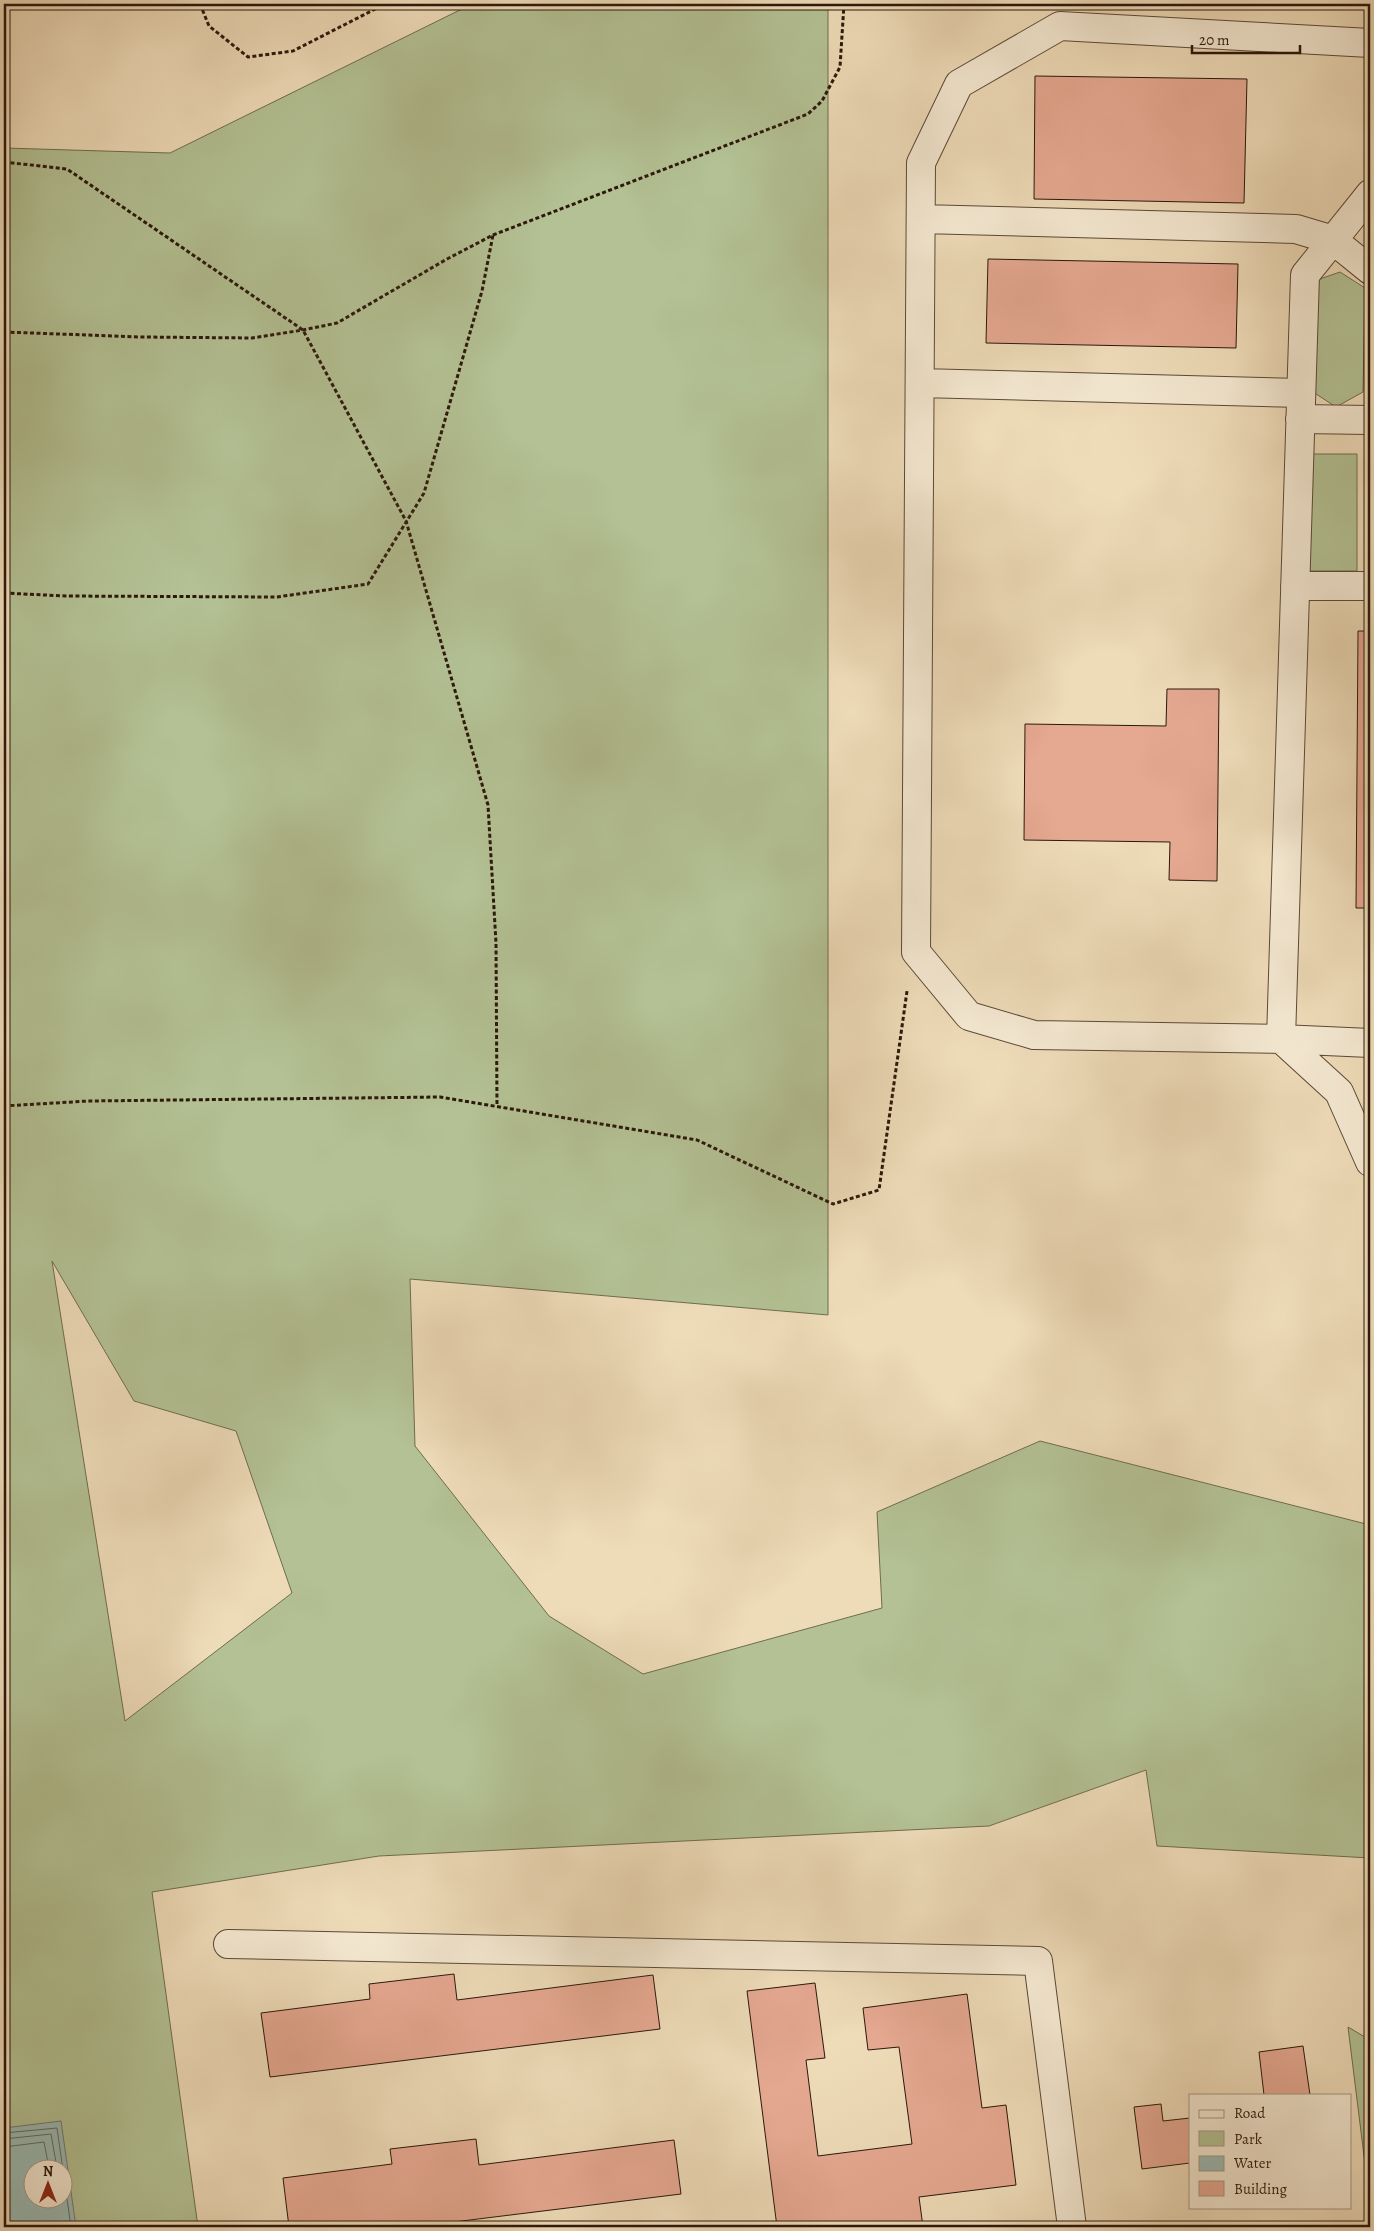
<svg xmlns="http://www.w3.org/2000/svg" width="1374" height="2231" viewBox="0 0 1374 2231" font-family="Alegreya,serif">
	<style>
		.green { fill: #b3c194; stroke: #6f6c50; fill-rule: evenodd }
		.water { fill: #9abab4; stroke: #6e7970; fill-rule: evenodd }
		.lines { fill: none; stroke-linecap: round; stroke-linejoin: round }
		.shore { stroke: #626960; stroke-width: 1 }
		.building { fill: #e5a891; stroke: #2b180b }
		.minor-casing { stroke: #5c4936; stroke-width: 30 }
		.path { stroke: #2b180b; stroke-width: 3; stroke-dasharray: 4 2.5; stroke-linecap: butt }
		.minor { stroke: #f4e8d1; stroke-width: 28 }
	</style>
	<rect width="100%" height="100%" fill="#eedbb8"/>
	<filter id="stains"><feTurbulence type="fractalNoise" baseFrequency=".004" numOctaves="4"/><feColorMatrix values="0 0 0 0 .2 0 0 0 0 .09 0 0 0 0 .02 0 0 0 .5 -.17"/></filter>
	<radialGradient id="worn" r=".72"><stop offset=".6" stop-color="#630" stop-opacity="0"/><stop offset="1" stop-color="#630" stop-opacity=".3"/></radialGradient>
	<path class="green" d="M472 4H828V1315L410 1279 415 1446 549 1616 643 1674 882 1608 877 1512 1040 1441 1370 1525V1858L1157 1846 1146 1770 989 1826 379 1856 152 1892 198 2227H4V148L170 153ZM52 1261 134 1401 236 1431 292 1593 125 1721ZM32 2168H62V2198H32Z
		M1340 272 1365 288 1363 392 1336 407 1310 390 1317 280Z
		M1309 454H1357V571H1309Z
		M1348 2027 1370 2040V2204Z"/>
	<path class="water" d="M61 2121 76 2227H4V2128ZM32 2168H62V2198H32Z"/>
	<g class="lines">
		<path class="shore" d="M4 2133 57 2128 71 2227
			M4 2139 51 2134 57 2168
			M4 2147 44 2142 49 2168"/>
	</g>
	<path class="building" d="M1035 76 1247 79 1244 203 1034 199Z
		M988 259 1238 264 1236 348 986 343Z
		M1358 631H1370V908H1356Z
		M1167 689H1219L1217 881 1169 880 1170 842 1024 840 1025 724 1166 726Z
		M454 1974 457 2000 653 1975 660 2029 270 2077 261 2013 370 1999 369 1984Z
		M815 1983 825 2058 806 2060 818 2156 912 2144 899 2047 868 2050 863 2008 967 1994 982 2108 1006 2105 1016 2185 919 2197 923 2227H777L747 1991Z
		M1303 2046 1310 2095H1264L1259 2052Z
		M1161 2104 1163 2121 1190 2118V2163L1142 2169 1134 2107Z
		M476 2139 479 2165 674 2140 681 2194 413 2227H289L283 2178 392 2164 390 2149Z"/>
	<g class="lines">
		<defs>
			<path id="minor" d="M1370 43 1060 26 959 84 921 163 916 952 969 1016 1034 1035 1281 1039 1370 1043
				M1370 194 1305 275 1281 1039 1339 1092 1370 1162
				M921 219 1296 229 1333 240 1370 270
				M920 383 1301 393
				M1300 419 1370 420
				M1295 586H1370
				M228 1944 1038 1961 1072 2227"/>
		</defs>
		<use href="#minor" class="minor-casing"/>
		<path class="path" d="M200 4 209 26 248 57 293 51 385 4
			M4 162 67 169 303 330 406 521 488 805 496 943 497 1106
			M4 332 141 337 252 338 303 330 337 323 447 259 493 235 808 114 822 101 840 67 844 4
			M4 593 66 596 277 597 368 584 424 493 482 291 493 235
			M4 1106 88 1101 440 1097 697 1140 833 1204 879 1190 907 991"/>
		<use href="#minor" class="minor"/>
	</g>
	<rect width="1374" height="2231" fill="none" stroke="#eedbb8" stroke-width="20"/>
	<rect x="5" y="5" width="1364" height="2221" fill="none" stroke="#2b180b" stroke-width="2.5"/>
	<rect x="10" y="10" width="1354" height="2211" fill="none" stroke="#2b180b"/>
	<rect x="1189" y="2094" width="162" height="115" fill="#f4e8d1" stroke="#a49582"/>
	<rect x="1199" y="2110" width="25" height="8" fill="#f4e8d1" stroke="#a49582"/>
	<text x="1234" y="2118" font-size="15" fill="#2b180b">Road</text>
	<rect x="1199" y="2131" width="25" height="15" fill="#b3c194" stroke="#a49582"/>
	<text x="1234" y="2144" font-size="15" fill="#2b180b">Park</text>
	<rect x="1199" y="2156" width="25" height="15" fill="#9abab4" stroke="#a49582"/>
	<text x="1234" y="2168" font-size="15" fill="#2b180b">Water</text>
	<rect x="1199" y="2181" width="25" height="15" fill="#e5a891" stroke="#a49582"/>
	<text x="1234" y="2194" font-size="15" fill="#2b180b">Building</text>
	<g transform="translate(48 2184)"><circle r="24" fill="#f4e8d1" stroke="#a49582"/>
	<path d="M0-4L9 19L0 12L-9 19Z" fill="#8f2418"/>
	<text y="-8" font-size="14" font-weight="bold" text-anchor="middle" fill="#2b180b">N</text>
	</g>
	<path d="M1192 45v8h108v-8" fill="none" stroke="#2b180b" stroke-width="2.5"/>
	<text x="1199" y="45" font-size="15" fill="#2b180b" stroke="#f4e8d1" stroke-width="4" paint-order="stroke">20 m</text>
	<rect width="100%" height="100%" filter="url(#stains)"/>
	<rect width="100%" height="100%" fill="url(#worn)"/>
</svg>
